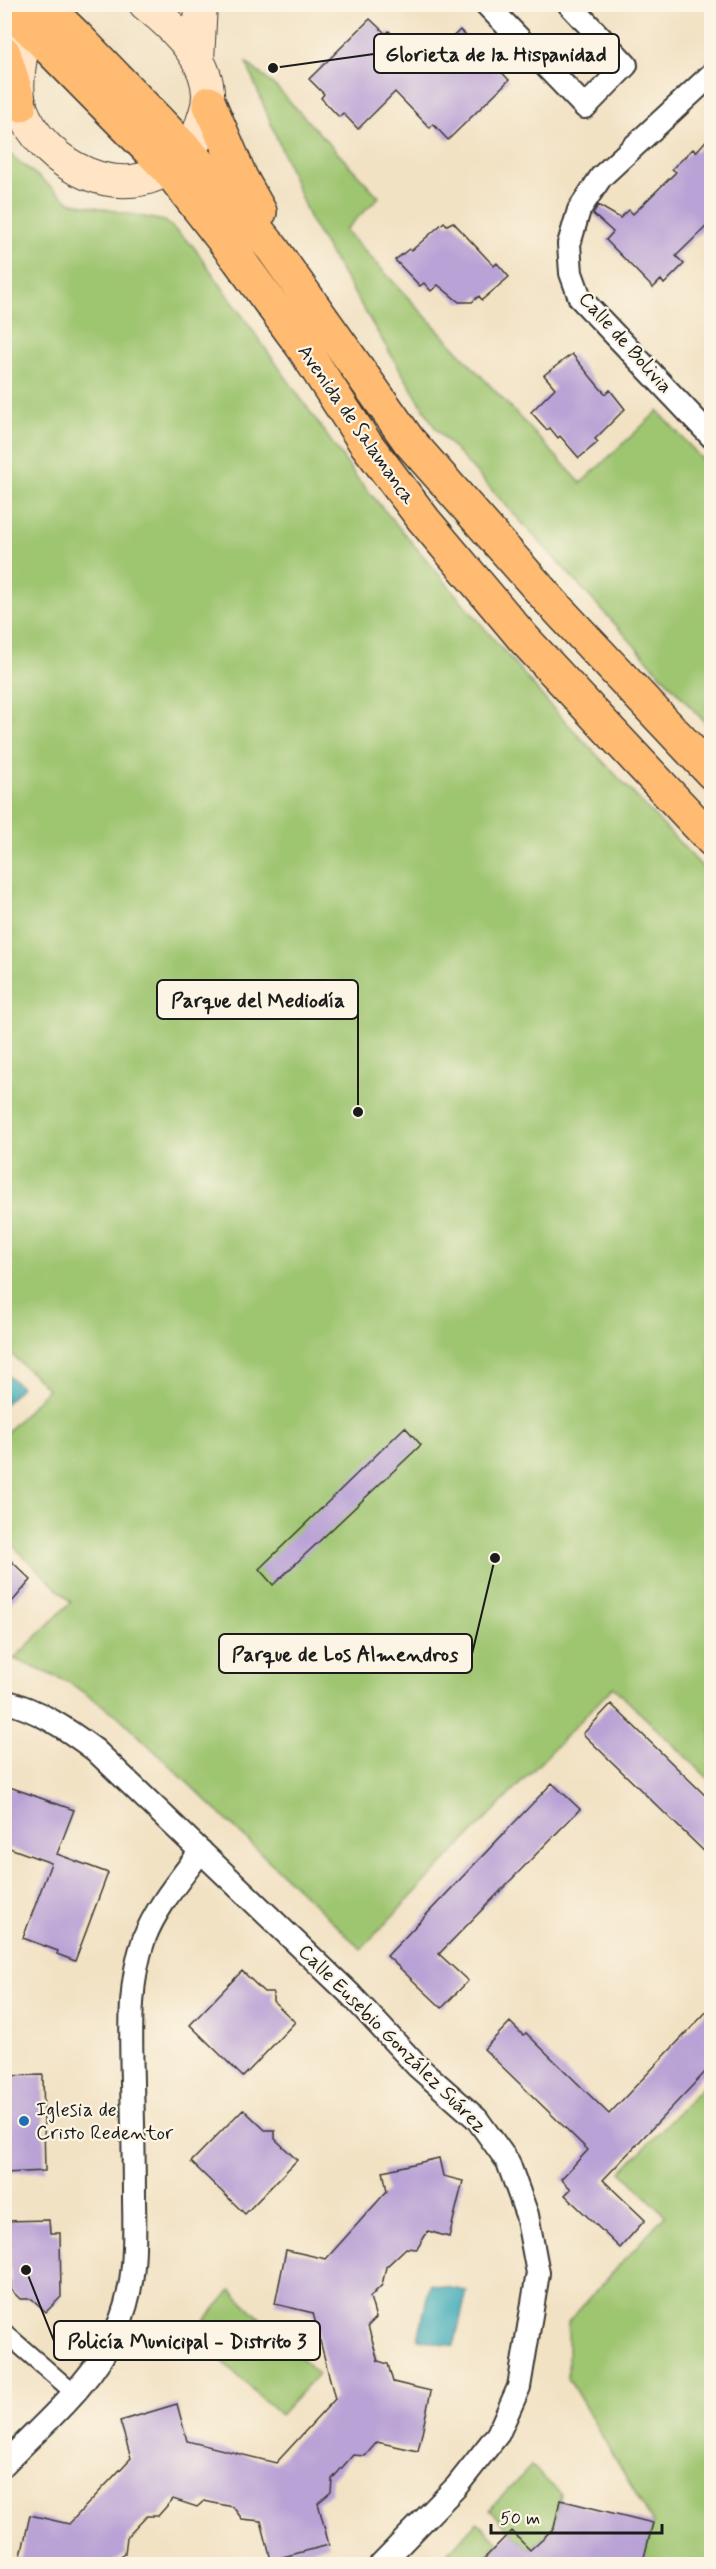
<svg xmlns="http://www.w3.org/2000/svg" width="716" height="2569" viewBox="0 0 716 2569" font-family="Mynerve,sans-serif">
	<style>
		.green { fill: #9ec570; stroke: #5d7046; stroke-width: 1.5 }
		.water { fill: #3aaab8; stroke: #2b636a; stroke-width: 1.5 }
		.building { fill: #b9a2d5 }
		.lines { fill: none; stroke-linecap: round; stroke-linejoin: round }
		.pedestrian-casing { stroke: #3c3a35; stroke-width: 20 }
		.minor-casing { stroke: #3c3a35; stroke-width: 26 }
		.secondary-casing { stroke: #3c3a35; stroke-width: 34 }
		.trunk-casing { stroke: #3c3a35; stroke-width: 36 }
		.pedestrian { stroke: #fff; stroke-width: 16 }
		.minor { stroke: #fff; stroke-width: 22 }
		.secondary { stroke: #ffe4c6; stroke-width: 32 }
		.trunk { stroke: #ffbb71; stroke-width: 33 }
		.poi-dot { fill: #1f6fb2; stroke: #fcf5e5; stroke-width: 2 }
		.labels { text-anchor: middle; dominant-baseline: central; stroke-width: 4.5; stroke-linejoin: round; paint-order: stroke }
		.street-label { font-size: 20px; fill: #1c1c1c; stroke: #fcf5e5 }
		.poi-label { font-size: 20px; fill: #1c1c1c; stroke: #fcf5e5; text-anchor: start }
		.leader { fill: none; stroke: #1c1c1c; stroke-width: 2 }
		.callout-dot { fill: #1c1c1c; stroke: #fcf5e5; stroke-width: 2 }
		.callout { fill: #fcf5e5; stroke: #1c1c1c; stroke-width: 2 }
		.callout-label { font-size: 21px; text-anchor: middle; font-weight: bold; fill: #1c1c1c }
	</style>
	<rect width="100%" height="100%" fill="#fcf5e5"/>
	<filter id="ink" filterUnits="userSpaceOnUse"><feTurbulence type="fractalNoise" baseFrequency=".0167" numOctaves="2"/><feDisplacementMap in="SourceGraphic" scale="12" xChannelSelector="R" yChannelSelector="G"/><feConvolveMatrix kernelMatrix="1 2 1 2 8 2 1 2 1" color-interpolation-filters="sRGB"/></filter>
	<filter id="wash" filterUnits="userSpaceOnUse"><feTurbulence type="fractalNoise" baseFrequency=".008" numOctaves="4" result="noise"/><feDisplacementMap in="SourceGraphic" scale="24" xChannelSelector="R" yChannelSelector="G"/><feGaussianBlur stdDeviation="1.35" result="paint"/><feColorMatrix in="noise" values="0 0 0 0 0 0 0 0 0 0 0 0 0 0 0 0 0 1.4 0 .05"/><feComposite in="paint" operator="in"/></filter>
	<g filter="url(#wash)">
		<rect width="100%" height="100%" fill="#f2e2c4"/>
		<path class="green" d="M246 62 276 87 379 197 345 230 581 483 658 411 711 469V729L436 429 311 222Z
			M4 148 6 151 70 202 165 221 193 246 357 478 549 704 711 876V1781L613 1687 361 1949 118 1716 68 1682 14 1659 71 1602 4 1537 5 1434 48 1389 4 1347Z
			M711 2078V2564H642L653 2523 568 2378V2322L665 2215 621 2172Z
			M231 2290 318 2374 280 2415 193 2334Z
			M531 2466 561 2494 554 2528 530 2550 489 2510Z
			M477 2522 499 2543 478 2564H437Z"/>
		<path class="water" d="M4 1372 21 1387 5 1404H4Z
			M430 2284 467 2291 454 2346 418 2339Z"/>
		<g id="blocks">
			<path class="building" d="M370 19 386 34 389 31 422 66 460 30 475 45 479 42 498 61 494 64 509 80 448 140 433 124 430 128 395 92 358 129 343 113 339 117 321 98 324 94 309 79Z
				M711 135V222L676 256 684 264 664 284 661 280 653 288 606 240 613 232 593 214 598 205 620 218 629 210 633 214 676 172 672 169 693 149 696 152Z
				M444 222 447 225 453 222 494 266 497 263 509 277 482 300 479 296 472 302H459L438 285 431 291 424 283 420 286 395 260 409 249 411 251Z
				M572 354 599 387 606 394 610 390 625 409 595 439 598 442 579 458 560 436 558 438 550 428 547 430 531 412 555 388 544 375Z
				M405 1427 421 1445 273 1585 259 1569Z
				M4 1554 31 1580 4 1611Z
				M611 1704 711 1801V1858L583 1734Z
				M552 1783 580 1809 439 1954 468 1981 442 2008 387 1956Z
				M4 1785 74 1810 57 1854 108 1873 75 1961 57 1954 58 1951 23 1938 51 1863 4 1846Z
				M242 1971 264 1992H273V2001L295 2022 243 2077 190 2025Z
				M711 2007V2066L603 2180 645 2220 620 2248 565 2195 571 2189 561 2179 588 2150 484 2049 510 2022 523 2035 526 2033 609 2114Z
				M43 2075 45 2171 4 2173V2076Z
				M243 2109 265 2130H275V2139L297 2160 245 2214 191 2162Z
				M439 2158 443 2176 463 2181 449 2237 428 2231 417 2249 406 2248 386 2267 382 2285 370 2297 376 2318 368 2326 378 2361 388 2364 393 2382 431 2391 418 2451 377 2442 365 2456 353 2455 332 2479 331 2492 318 2503 329 2545 271 2560 261 2521 242 2519 233 2507 204 2501 197 2507 173 2499 158 2516H147L127 2537 125 2553 108 2565H19L30 2515 69 2524 131 2458 120 2421 177 2404 187 2441 276 2463 335 2399 313 2313 275 2304 286 2250 326 2259 387 2191 383 2171Z
				M49 2220 50 2233H60L61 2297 46 2312 32 2299H20L11 2290 10 2245 4 2246V2221Z
				M560 2500 653 2523 642 2565H478L511 2531 530 2550 554 2528Z"/>
		</g>
	</g>
	<g filter="url(#ink)">
		<use href="#blocks" fill-opacity="0" stroke="#3c3a35" stroke-width="1.5"/>
		<g class="lines">
			<defs>
				<path id="pedestrian" d="M4 2332 74 2393"/>
				<path id="minor" d="M486 4 585 107 626 65 569 4
					M712 74 601 177 579 210 569 244 571 273 580 298 712 437
					M4 1701C39 1710 67 1729 95 1750L351 1995 417 2066 477 2119 508 2162 527 2215 538 2273 519 2387 498 2434 456 2487 381 2564
					M4 2464C45 2422 93 2383 117 2329 136 2287 135 2245 134 2200 134 2161 133 2122 132 2082 131 2035 128 1984 144 1939 156 1907 181 1878 201 1851"/>
				<path id="secondary" d="M46 10C41 16 36 21 31 27 20 44 15 88 21 107 43 167 123 206 176 163 180 159 187 156 190 151 197 141 201 125 205 113 220 70 176 28 145 4
					M198 60 201 4"/>
				<path id="trunk" d="M43 4 77 37 213 178 272 248 409 441 550 601 712 773
					M4 8 30 29 168 169 239 260 302 346 364 441 424 520 524 639 712 840
					M4 53 20 105
					M209 103 241 178 260 212"/>
			</defs>
			<use href="#pedestrian" class="pedestrian-casing"/>
			<use href="#minor" class="minor-casing"/>
			<use href="#secondary" class="secondary-casing"/>
			<use href="#trunk" class="trunk-casing"/>
			<use href="#pedestrian" class="pedestrian"/>
			<use href="#minor" class="minor"/>
			<use href="#secondary" class="secondary"/>
			<use href="#trunk" class="trunk"/>
		</g>
	</g>
	<circle class="poi-dot" cx="24" cy="2121" r="6"/>
	<g class="labels">
		<g class="street-label">
			<text transform="translate(625 343) rotate(48)">Calle de Bolivia</text>
			<text transform="translate(356 425) rotate(55)">Avenida de Salamanca</text>
			<text transform="translate(392 2039) rotate(45)">Calle Eusebio González Suárez</text>
		</g>
		<g class="poi-label">
			<text x="36" y="2110">Iglesia de<tspan x="36" dy="23">Cristo Redentor</tspan></text>
		</g>
	</g>
	<path class="leader" d="M273 68L374 54M358 1112L358 1000M495 1558L472 1654M26 2270L54 2341"/>
	<g class="callout-dot">
		<circle cx="273" cy="68" r="6"/>
		<circle cx="358" cy="1112" r="6"/>
		<circle cx="495" cy="1558" r="6"/>
		<circle cx="26" cy="2270" r="6"/>
	</g>
	<g class="callout">
		<rect x="374" y="34" width="245" height="39" rx="6"/>
		<rect x="157" y="980" width="201" height="39" rx="6"/>
		<rect x="219" y="1634" width="253" height="39" rx="6"/>
		<rect x="54" y="2321" width="266" height="39" rx="6"/>
	</g>
	<g class="callout-label">
		<text x="496" y="61">Glorieta de la Hispanidad</text>
		<text x="258" y="1007">Parque del Mediodía</text>
		<text x="345" y="1661">Parque de Los Almendros</text>
		<text x="187" y="2348">Policía Municipal - Distrito 3</text>
	</g>
	<rect width="716" height="2569" fill="none" stroke="#fcf5e5" stroke-width="24"/>
	<path d="M491 2524v9h171v-9" fill="none" stroke="#1c1c1c" stroke-width="3"/>
	<text x="500" y="2524" font-size="18" fill="#1c1c1c" stroke="#fcf5e5" stroke-width="4.5" paint-order="stroke">50 m</text>
</svg>
